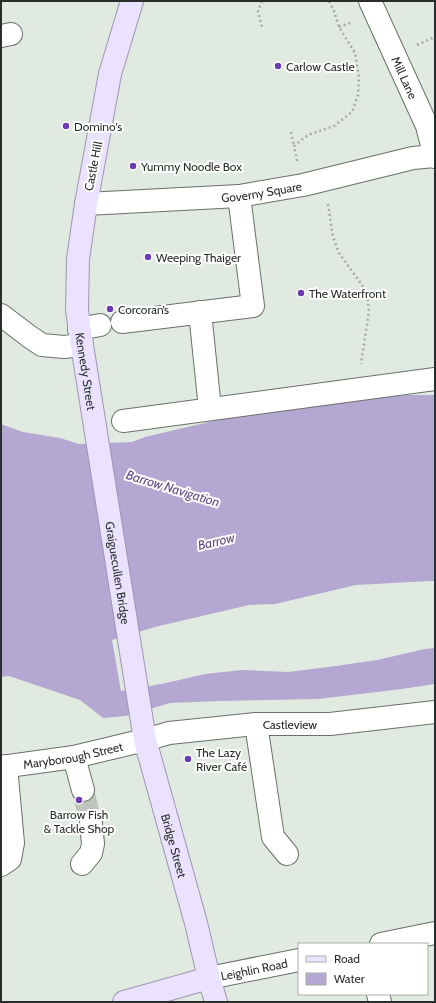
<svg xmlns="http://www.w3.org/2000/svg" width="436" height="1003" viewBox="0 0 436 1003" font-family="Cabin,sans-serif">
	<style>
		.water { fill: #b4a7d2 }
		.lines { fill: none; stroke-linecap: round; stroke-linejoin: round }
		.minor-tunnel { stroke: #bcc4bc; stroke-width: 22; stroke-dasharray: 22 11; stroke-linecap: butt }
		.minor-casing { stroke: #687068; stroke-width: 24 }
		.major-casing { stroke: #9e96b3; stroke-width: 24 }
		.path { stroke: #a4aba4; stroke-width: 2.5; stroke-dasharray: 2 3; stroke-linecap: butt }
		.minor { stroke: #fff; stroke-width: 22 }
		.major { stroke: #eae2fe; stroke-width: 22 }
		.poi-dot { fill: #6d3bb3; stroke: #fff; stroke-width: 1.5 }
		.labels { text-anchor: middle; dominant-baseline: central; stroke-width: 4; stroke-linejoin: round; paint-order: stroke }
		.poi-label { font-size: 12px; fill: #2a2e2a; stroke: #fff; text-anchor: start }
		.street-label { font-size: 12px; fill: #2a2e2a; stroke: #fff }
		.water-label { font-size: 13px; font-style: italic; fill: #5e4b84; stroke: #fff }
	</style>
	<rect width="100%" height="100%" fill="#e1eae1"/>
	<path class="water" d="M406 395H435V581H430L356 585 275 604 249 605 155 627 112 640 121 691 166 683 205 674 242 670 288 672 336 666 377 660 425 649 435 648V684L402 689 318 699 218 701 170 703 126 716 103 718 80 700 9 676 1 677V424L23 432 60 438 79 444 132 442 145 437 162 433 226 418 291 407Z"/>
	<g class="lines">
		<path class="minor-tunnel" d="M83 790 91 823"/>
		<defs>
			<g id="minor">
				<path id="s1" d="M370 1 427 126 435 157"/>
				<path d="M1 36 11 34"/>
				<path id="s2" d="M86 204 239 196 303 185 413 158 434 156"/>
				<path d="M200 312 210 409"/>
				<path d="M1 315 30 337 42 345 64 347 82 345"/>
				<path d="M122 322 253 306 239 196"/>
				<path d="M79 329 100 325"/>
				<path d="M123 421 435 379"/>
				<path d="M256 724 273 837 287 854"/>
				<path d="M74 757 83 790"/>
				<path id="s3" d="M1 767 74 757 145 740 169 733 256 724H330L435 712"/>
				<path d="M82 864 91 853 93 844 91 823"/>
				<path d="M1 865 10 859 13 843 6 766"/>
				<path d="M381 944 435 933"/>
				<path id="s4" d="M209 978 299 960"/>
				<path d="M378 994 380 1002"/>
			</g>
			<g id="major">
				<path id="s5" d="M132 1 110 74 86 204 78 259 77 310 82 345 145 740 196 923 209 978 216 1002"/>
				<path d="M124 1002 209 978"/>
			</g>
		</defs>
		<use href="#minor" class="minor-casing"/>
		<use href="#major" class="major-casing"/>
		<path class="path" d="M262 1 258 11 262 27
			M339 27 353 22
			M417 45 435 37
			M291 132 294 146
			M297 161 294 146 308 135 334 126 352 112 358 95 359 77 355 53 339 27 334 11 329 1
			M328 204 333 237 339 253 362 285 367 296 369 311 361 364"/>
		<use href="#minor" class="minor"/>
		<use href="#major" class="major"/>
	</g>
	<g class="poi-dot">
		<circle cx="278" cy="66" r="4"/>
		<circle cx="66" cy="126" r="4"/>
		<circle cx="133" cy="166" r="4"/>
		<circle cx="148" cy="257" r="4"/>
		<circle cx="301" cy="293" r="4"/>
		<circle cx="110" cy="309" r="4"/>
		<circle cx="188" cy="759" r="4"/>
		<circle cx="79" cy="800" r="4"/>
	</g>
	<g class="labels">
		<g class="poi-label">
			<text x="286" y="66">Carlow Castle</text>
			<text x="74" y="126">Domino's</text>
			<text x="141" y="166">Yummy Noodle Box</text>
			<text x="156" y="257">Weeping Thaiger</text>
			<text x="309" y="293">The Waterfront</text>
			<text x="118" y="309">Corcoran’s</text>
			<text x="196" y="752">The Lazy<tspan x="196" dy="14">River Café</tspan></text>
			<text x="79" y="814" text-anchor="middle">Barrow Fish<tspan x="79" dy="14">&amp; Tackle Shop</tspan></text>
		</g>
		<g class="street-label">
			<text stroke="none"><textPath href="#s1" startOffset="84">Mill Lane</textPath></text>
			<text transform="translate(93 166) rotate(-79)">Castle Hill</text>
			<text stroke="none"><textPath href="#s2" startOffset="176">Governy Square</textPath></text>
			<text stroke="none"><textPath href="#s5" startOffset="377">Kennedy Street</textPath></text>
			<text stroke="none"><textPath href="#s5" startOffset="581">Graiguecullen Bridge</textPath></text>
			<text stroke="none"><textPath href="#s3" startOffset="293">Castleview</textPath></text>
			<text stroke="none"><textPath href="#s3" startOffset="73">Maryborough Street</textPath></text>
			<text stroke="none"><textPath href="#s5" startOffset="860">Bridge Street</textPath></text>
			<text stroke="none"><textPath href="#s4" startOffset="46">Leighlin Road</textPath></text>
		</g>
		<g class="water-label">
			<text transform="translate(173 488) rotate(17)">Barrow Navigation</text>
			<text transform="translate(216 541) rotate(-13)">Barrow</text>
		</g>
	</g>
	<rect width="436" height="1003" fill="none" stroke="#2a2e2a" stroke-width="4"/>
	<rect x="298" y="943" width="130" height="52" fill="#ffffff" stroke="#aaabaa"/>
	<rect x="306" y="956" width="20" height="6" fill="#eae2fe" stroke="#aaabaa"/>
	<text x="334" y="963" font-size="12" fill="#2a2e2a">Road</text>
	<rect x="306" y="973" width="20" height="12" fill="#b4a7d2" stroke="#aaabaa"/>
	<text x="334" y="983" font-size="12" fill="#2a2e2a">Water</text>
</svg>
